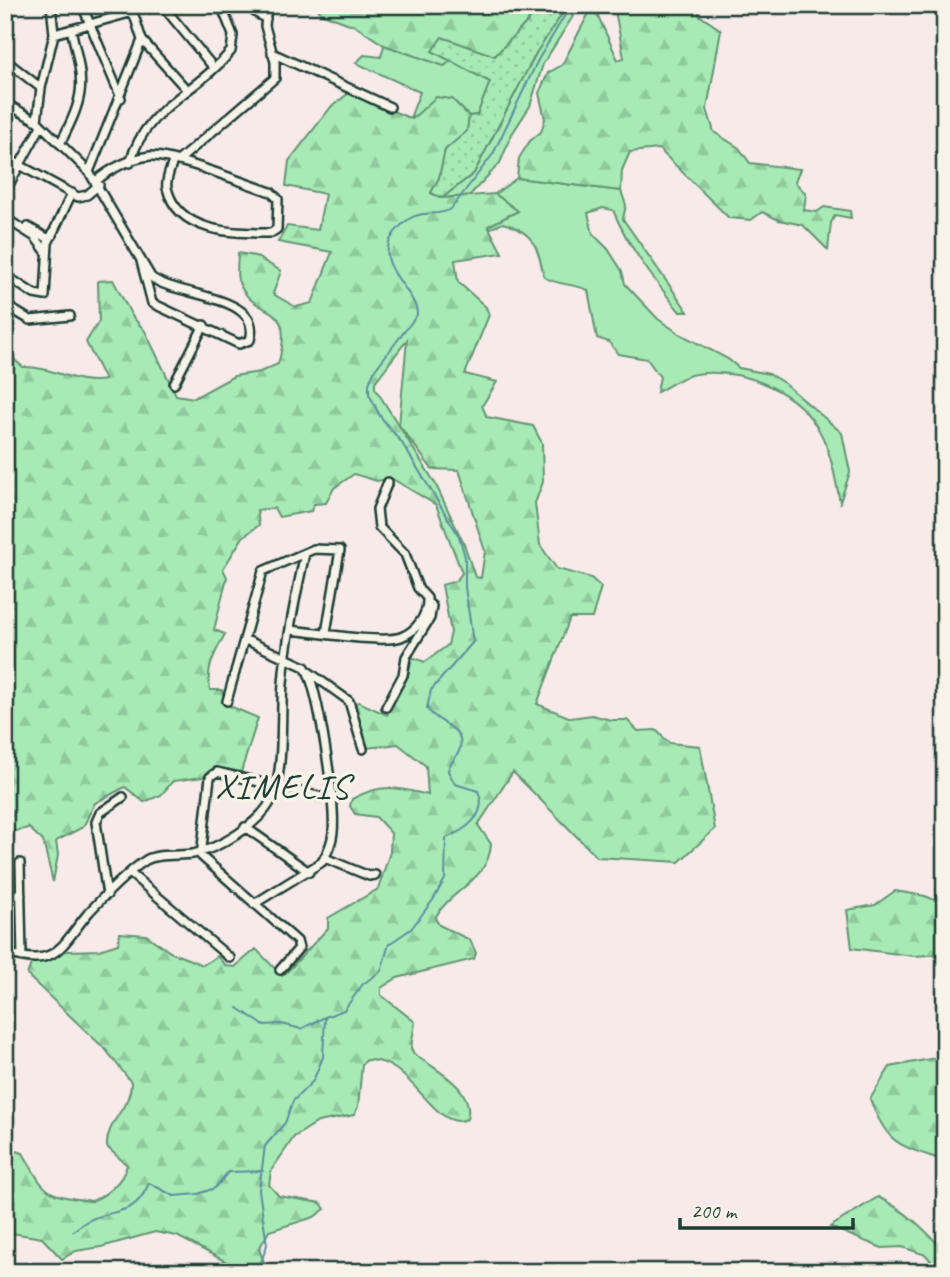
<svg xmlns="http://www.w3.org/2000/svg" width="950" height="1277" viewBox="0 0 950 1277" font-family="Caveat,sans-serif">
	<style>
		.grass { fill: #a7eab5; stroke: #639474; stroke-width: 2 }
		.forest { fill: url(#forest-firs); stroke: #639474; stroke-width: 2; fill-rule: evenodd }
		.garden { fill: url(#garden-dots); stroke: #639474; stroke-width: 2 }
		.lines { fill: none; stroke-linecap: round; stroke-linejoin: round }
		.stream { stroke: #5c8f9e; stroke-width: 2 }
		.minor-casing { stroke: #1f3d34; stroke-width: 12 }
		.minor { stroke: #f7f3e8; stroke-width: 7 }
		.labels { text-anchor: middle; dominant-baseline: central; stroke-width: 7; stroke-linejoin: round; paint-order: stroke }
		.neighbourhood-label { font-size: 35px; letter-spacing: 2px; fill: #1f3d34; stroke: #f7f3e8 }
	</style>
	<defs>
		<pattern id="forest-firs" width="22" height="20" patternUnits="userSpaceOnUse" patternTransform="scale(1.75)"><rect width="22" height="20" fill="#a7eab5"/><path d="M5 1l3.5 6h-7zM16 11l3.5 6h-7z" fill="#8fca9c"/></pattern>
		<pattern id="garden-dots" width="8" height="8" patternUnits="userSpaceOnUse" patternTransform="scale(1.75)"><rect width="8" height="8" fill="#a7eab5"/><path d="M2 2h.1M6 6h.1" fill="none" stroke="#8fca9c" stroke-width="1.8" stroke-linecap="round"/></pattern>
	</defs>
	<rect width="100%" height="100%" fill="#f7eae8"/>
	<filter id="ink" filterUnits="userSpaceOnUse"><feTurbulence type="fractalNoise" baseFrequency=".0143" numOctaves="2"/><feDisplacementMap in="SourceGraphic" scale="14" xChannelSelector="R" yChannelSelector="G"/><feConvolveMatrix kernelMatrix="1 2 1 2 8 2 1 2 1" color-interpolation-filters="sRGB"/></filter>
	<g filter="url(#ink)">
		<path class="grass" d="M568 5H580L543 64 530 106 512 134 500 163 469 196 442 198 474 173 536 53Z
			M384 45 444 66 451 61 490 82 477 115 469 116 452 99 410 118 420 92 356 63 364 55 381 57Z
			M517 178 621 191 626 205 623 219 688 312H680C655 281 628 247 613 210L603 208 588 213 593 234 608 249 622 271 625 284 658 319 680 334 728 359 739 368 769 374 784 383 842 433 850 472 840 502C835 477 830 445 815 424 791 388 740 368 696 374 684 375 669 386 657 392L660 377 647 359 618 354 609 342 597 338 588 290C573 283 558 286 544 277 538 247 534 232 503 223L489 229 488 226 518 211 495 194Z"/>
		<path class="forest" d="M317 5H543L495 56 432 51 451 61 444 66 384 45 355 26 320 13Z
			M593 5 618 60 624 58 614 5H700L699 15 721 30 707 109 714 132 739 148 750 163 800 169 795 182 806 194 804 210 817 212 824 207 850 211 851 218 835 215 831 223 828 250 803 225 779 220 762 212 751 220 729 218 659 149 630 152 622 170 621 191 517 178 519 158 530 141 541 132 545 119 539 93 548 73 562 65Z
			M349 93 412 119 436 97 452 99 469 116 467 132 445 150 439 178 431 193 442 198 495 194 518 211 488 226 502 253 455 260 458 282 486 307 489 315 465 374 497 382 482 406 487 417 533 426 542 443 543 482 535 503 540 545 557 569 591 578 601 587 592 618H570L537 704 571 718 592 715 611 720H627L638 731 656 730 669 743 700 746 715 829 679 862 597 857 513 772 478 825 491 844C489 881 450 889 435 918L439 925 470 940 476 953 474 959 397 978 381 988V995L415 1022 411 1048 414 1054C435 1070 476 1088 467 1119 434 1134 412 1057 367 1060L362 1064 358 1107 354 1115 318 1122 294 1137 271 1171 269 1185 279 1196 321 1203 325 1209 314 1217 269 1231 259 1249 268 1272H233L236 1267 177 1236 155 1232 101 1247 76 1251 62 1259 42 1238 5 1232V1147L23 1153C46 1194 44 1195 92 1201 107 1195 123 1181 127 1165L107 1147C105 1122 132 1107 131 1082L106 1050 27 975 32 961 67 951 99 950 118 944 120 933 146 935 170 952 203 965 217 956 226 966 235 967 256 949 282 976 288 971 328 928V918L378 889 390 852 391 833 376 817 355 814 350 806 352 799C382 783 396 787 428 795L426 766 398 744 367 748 355 703 359 702 387 715 408 675 412 657 425 662 448 645 451 632 442 585 456 581 462 573 436 505 391 478 377 481 354 474 334 488 326 503 314 504 311 511 279 517 274 508 257 510 259 525 243 537 223 569 227 577 214 630 225 634C215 653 205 668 210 690H222L225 704 258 718 241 772 216 767 203 777 173 781 161 795 144 802 125 787 95 803 83 827 56 841 58 855 53 882 43 841 29 828 5 833V352L23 367C52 366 78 386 105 380L86 342 99 321 98 281 113 280 132 316 145 331 176 395 194 398 234 376 260 372 278 364C298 296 252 322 238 280 236 273 238 260 238 253L255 256 281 271 273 294 296 307 312 303 332 252 278 242 287 226 318 230 325 194 286 186 289 161 331 107ZM407 340 399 425 432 469 459 470 485 551 481 578 475 577 464 544 435 483 375 388V382Z
			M895 891 925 896 945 904V954L914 956 852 948 847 910 875 905Z
			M945 1056V1161C900 1145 888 1147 870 1099L890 1067Z
			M878 1197C906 1211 924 1228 945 1252V1272H940L926 1255 902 1247 882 1248 830 1227Z"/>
		<path class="garden" d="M543 5H568L536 53 474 173 442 198 431 193 439 178 445 150 467 131 469 116 477 115 490 82 432 51 442 37 495 56Z"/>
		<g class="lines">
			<path class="stream" d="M238 1008 263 1025 282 1024 301 1029 325 1017
				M73 1231C79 1227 84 1222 92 1219 119 1208 135 1216 149 1183L174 1196 198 1194 215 1188 228 1172 263 1171
				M266 1272 260 1265 267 1245 259 1190 265 1146 285 1123 293 1101 313 1081 323 1057 325 1017 344 1010 363 984 381 971 389 944 411 929 433 900 445 879 446 838C464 831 489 815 478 791L455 784 448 771C449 762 458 758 460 748 465 726 436 724 427 708L431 690 473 642 465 587V557L459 536 402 443 380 416 369 394V384L374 371 417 315C418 287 356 258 409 219 422 210 438 217 451 209L493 154 538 60 571 5"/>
			<defs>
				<path id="minor" d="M82 5 121 98
					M162 5 214 68
					M244 5 266 19
					M133 12 142 40 187 90
					M54 34 133 12 142 5
					M272 53 390 107
					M5 60 41 88
					M5 103 37 121 89 172 151 277C175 297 264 294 250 340L239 344 152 303 141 261
					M37 121 41 88 54 34 51 5
					M60 144C87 92 84 85 71 29
					M5 157 78 197 87 195 99 185
					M178 161 275 78V62L265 26 267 5
					M130 163C145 106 197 93 231 51L233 35 221 5
					M89 172 142 40
					M96 181C110 169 131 158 150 156 172 154 246 184 271 192L278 199 277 229 271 233C235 233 178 234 167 188 165 180 171 169 173 161
					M5 192 41 126
					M5 218 35 237 47 253
					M28 227 47 238 52 236
					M5 275 34 294 45 296 48 243 72 193
					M5 305 30 320 70 316
					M174 384 204 325
					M290 630C313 632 382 644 401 637 417 631 428 614 427 598L418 588 405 554 379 527 377 509 388 482
					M246 640 305 667C319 689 336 805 333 832 332 843 328 852 322 862L254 904
					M309 672 349 701 363 749
					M227 701 263 571 314 549 340 550 326 633
					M386 707 403 675 406 657 430 618 432 606 428 603
					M245 827 309 872
					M325 858 369 876 375 875
					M20 863 22 957
					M131 874 230 958
					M5 895H21
					M107 895 96 822 100 813 123 797
					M5 952C58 971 62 943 90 911 103 897 130 870 146 860 158 853 179 856 193 854 220 848 258 825 271 801 285 772 280 717 283 684 286 640 296 596 305 553
					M280 970 299 948 297 941 201 856 210 777 217 772 330 799"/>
			</defs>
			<use href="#minor" class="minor-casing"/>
			<use href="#minor" class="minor"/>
		</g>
	</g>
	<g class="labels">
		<g class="neighbourhood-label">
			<text x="283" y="786">XIMELIS</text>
		</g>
	</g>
	<rect width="950" height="1277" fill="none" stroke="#f7f3e8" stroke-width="28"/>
	<rect x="14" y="14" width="922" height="1249" fill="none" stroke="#1f3d34" stroke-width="2.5" filter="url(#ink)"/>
	<path d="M680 1218v10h173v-10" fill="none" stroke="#1f3d34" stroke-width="3.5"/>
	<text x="691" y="1218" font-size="21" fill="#1f3d34" stroke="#f7f3e8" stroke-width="5" paint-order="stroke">200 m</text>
</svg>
